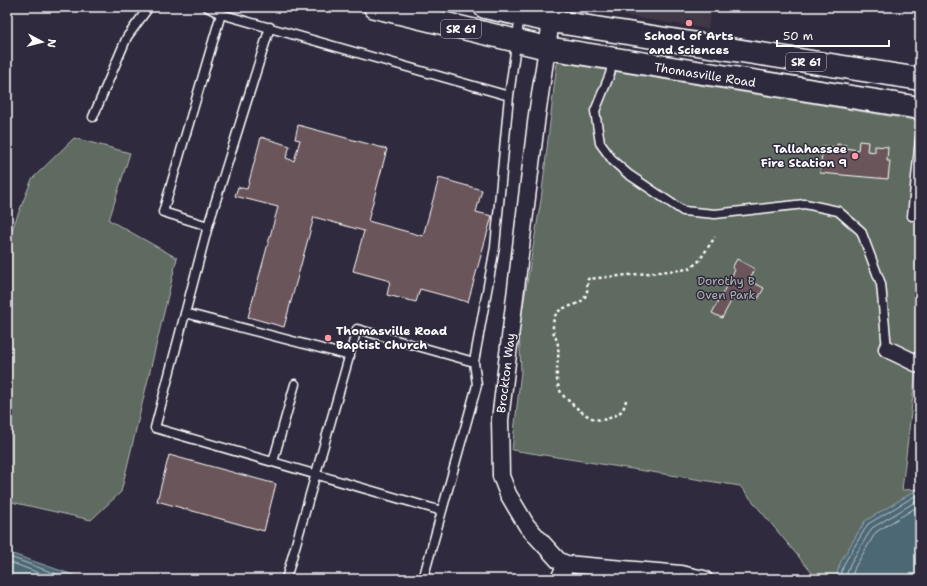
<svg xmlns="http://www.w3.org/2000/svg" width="927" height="586" viewBox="0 0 927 586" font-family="'Shantell Sans',sans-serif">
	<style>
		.built { fill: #413746 }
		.green { fill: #5f6b60; stroke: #afb5b0 }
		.water { fill: #4d6775; stroke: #94a4ac }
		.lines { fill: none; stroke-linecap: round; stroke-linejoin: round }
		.shore { stroke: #b8c2c8; stroke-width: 1 }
		.building { fill: #6b555a; stroke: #fff }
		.service-casing { stroke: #fff; stroke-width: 11 }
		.minor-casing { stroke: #fff; stroke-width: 19 }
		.primary-casing { stroke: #fff; stroke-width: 25 }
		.path { stroke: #fff; stroke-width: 2.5; stroke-dasharray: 3 3; stroke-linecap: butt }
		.service { stroke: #2f2a3d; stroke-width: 8 }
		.minor { stroke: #2f2a3d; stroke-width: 16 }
		.primary { stroke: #2f2a3d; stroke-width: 22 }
		.poi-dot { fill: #ff9aa2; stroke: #2f2a3d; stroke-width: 1.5 }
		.labels { text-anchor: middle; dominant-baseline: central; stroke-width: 3; stroke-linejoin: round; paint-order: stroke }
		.shield { fill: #2f2a3d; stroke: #c1bfc5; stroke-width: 1 }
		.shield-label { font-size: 11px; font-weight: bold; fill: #fff }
		.poi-label { font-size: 12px; font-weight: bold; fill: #fff; stroke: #2f2a3d }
		.street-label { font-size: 12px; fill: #fff; stroke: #2f2a3d }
		.park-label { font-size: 12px; fill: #afb5b0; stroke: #2f2a3d }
	</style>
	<rect width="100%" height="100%" fill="#2f2a3d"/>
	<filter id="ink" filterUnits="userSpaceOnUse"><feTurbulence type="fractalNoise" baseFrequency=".025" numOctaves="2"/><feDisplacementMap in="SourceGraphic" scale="8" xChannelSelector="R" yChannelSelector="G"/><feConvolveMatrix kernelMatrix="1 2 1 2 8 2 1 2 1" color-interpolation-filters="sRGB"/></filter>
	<g filter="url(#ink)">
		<path class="built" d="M569 7H712L708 29Z
			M920 335V398H913Z"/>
		<path class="green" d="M557 62 920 121V335L902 490 920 489V579H817L740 486 512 450 521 371 519 330 541 200Z
			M74 138 130 153 109 220 177 258 121 492 91 520 7 501V242L32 179Z"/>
		<path class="water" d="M920 488V579H835L841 561 865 521Z
			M7 552 85 579H7Z"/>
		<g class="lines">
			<path class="shore" d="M7 556 70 579
				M7 561 55 579
				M839 579 845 562 868 524 920 493
				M845 579 850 564 872 528 920 499
				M851 579 855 567 876 532 920 505"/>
		</g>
		<path class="building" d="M298 125 387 149 368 221 423 236 439 178 482 190 476 212 492 216 468 302 420 289 416 302 387 295 390 281 353 271 364 231 314 217 284 327 248 317 278 207 235 196 238 187 247 189 261 137 290 146 286 158 294 161 300 140 295 139Z
			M859 141 868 142 867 151 875 152V146L888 147 887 161H890L888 179 820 173 823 146 837 147V144L846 145 845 148 858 150Z
			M737 259 755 269 751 277 754 278 752 282 764 288 758 299 750 295 747 301 735 294 722 318 712 313 735 270 732 268Z
			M169 455 276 484 264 531 157 501Z"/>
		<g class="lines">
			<defs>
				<path id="service" d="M207 7 221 14 509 96
					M270 27 208 226 155 428 442 511
					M613 60 610 74 595 111 600 143 613 161 628 174 683 211 715 214 805 204 838 211 861 231 881 284 887 349
					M93 117 127 37 149 7
					M912 216 920 139
					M208 226 163 212 221 14
					M185 313 350 356
					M273 462 295 384
					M286 579 357 329 474 362
					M423 579 477 385 474 362 495 247 509 96 520 15"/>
				<path id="minor" d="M551 21 537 115 500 420 501 476 508 494 527 526 558 560 566 564 681 574 704 579
					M887 349 920 365
					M559 579 566 564"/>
				<path id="primary" d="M375 7 547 48 920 108
					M485 7 551 21 920 79"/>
			</defs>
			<use href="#service" class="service-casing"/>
			<use href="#minor" class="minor-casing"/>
			<use href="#primary" class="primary-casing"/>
			<path class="path" d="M626 400C625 408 621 413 614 416 596 426 584 414 571 403 568 400 564 397 562 394 552 379 560 362 558 346 558 340 553 335 553 329 552 299 577 313 586 295 588 291 587 284 588 279L689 269 699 261 715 237"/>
			<use href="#service" class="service"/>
			<use href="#minor" class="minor"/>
			<use href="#primary" class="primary"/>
		</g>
	</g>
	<g class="poi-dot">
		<circle cx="689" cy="23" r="4"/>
		<circle cx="855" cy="156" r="4"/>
		<circle cx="328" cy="338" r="4"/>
	</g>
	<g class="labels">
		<g class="shield">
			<rect x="441" y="20" width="40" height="18" rx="3"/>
			<rect x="786" y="53" width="40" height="18" rx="3"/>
		</g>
		<g class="shield-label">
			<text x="461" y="29">SR 61</text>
			<text x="806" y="62">SR 61</text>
		</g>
		<g class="poi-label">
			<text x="689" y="36">School of Arts<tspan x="689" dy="14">and Sciences</tspan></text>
			<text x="847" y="149" text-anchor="end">Tallahassee<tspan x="847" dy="14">Fire Station 9</tspan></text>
			<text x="336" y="331" text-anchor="start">Thomasville Road<tspan x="336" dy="14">Baptist Church</tspan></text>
		</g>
		<g class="street-label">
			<text transform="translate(705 75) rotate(9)">Thomasville Road</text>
			<text transform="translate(506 373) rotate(-83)">Brockton Way</text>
		</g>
		<g class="park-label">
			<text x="726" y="281">Dorothy B<tspan x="726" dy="14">Oven Park</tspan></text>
		</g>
	</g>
	<rect width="927" height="586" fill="none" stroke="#2f2a3d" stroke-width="24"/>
	<rect x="12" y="12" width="903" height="562" fill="none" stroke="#fff" stroke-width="1.5" filter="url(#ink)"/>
	<g transform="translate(42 42) rotate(97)" stroke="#2f2a3d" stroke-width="3" paint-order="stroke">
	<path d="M0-3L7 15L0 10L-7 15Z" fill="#ffffff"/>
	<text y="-6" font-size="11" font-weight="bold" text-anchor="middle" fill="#ffffff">N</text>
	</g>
	<path d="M777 40v6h112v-6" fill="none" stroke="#ffffff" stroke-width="2"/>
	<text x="783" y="40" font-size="12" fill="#ffffff" stroke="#2f2a3d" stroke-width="3" paint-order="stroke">50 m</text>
</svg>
